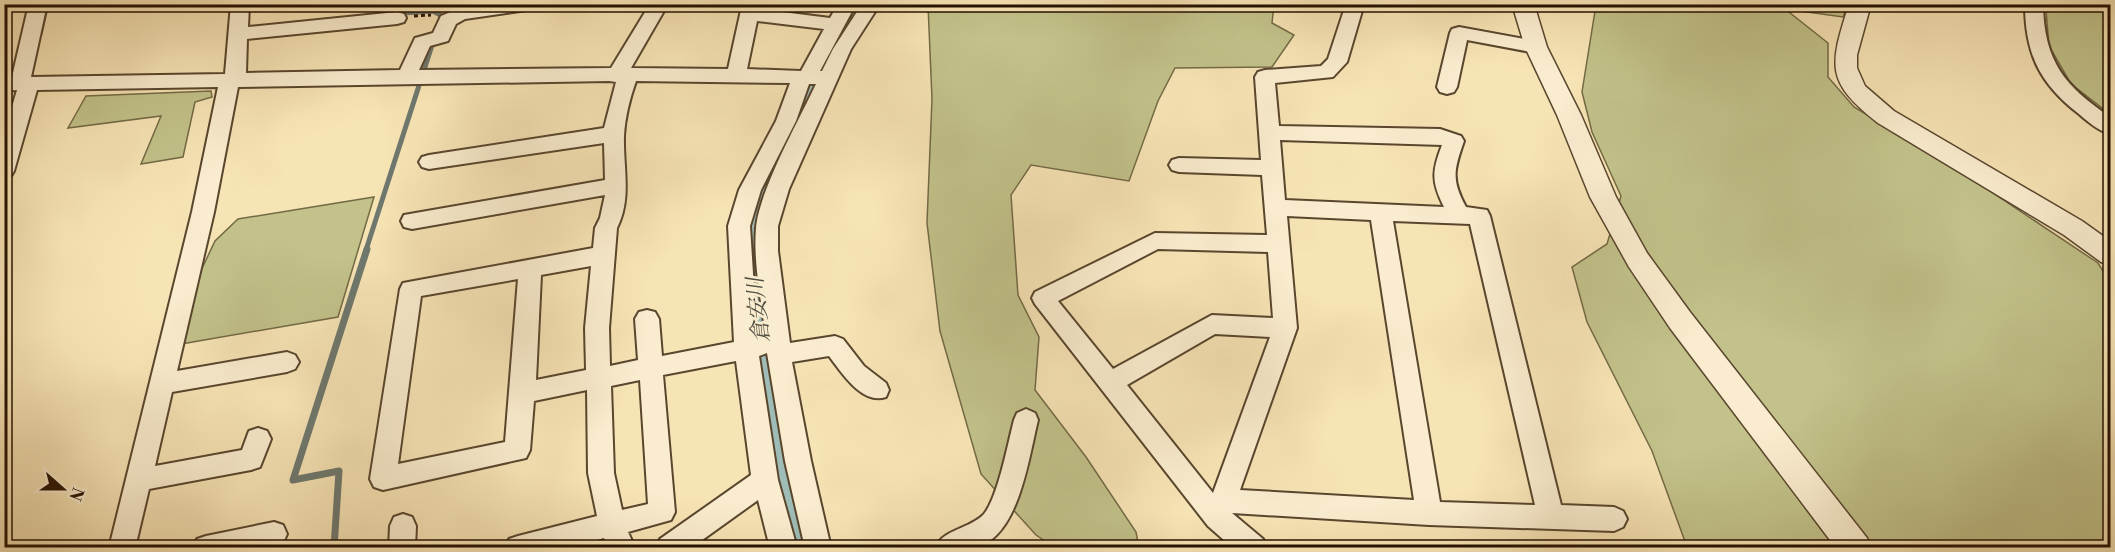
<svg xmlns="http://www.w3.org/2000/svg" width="2115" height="552" viewBox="0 0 2115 552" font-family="'Libre Bodoni','Noto Serif JP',serif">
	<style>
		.green { fill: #c2c28a; stroke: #736a46; stroke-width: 1.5 }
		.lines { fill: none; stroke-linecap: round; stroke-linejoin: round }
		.stream-far1 { stroke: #6e786e; stroke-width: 5 }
		.stream { stroke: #6e786e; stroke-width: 7 }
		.river { fill: #9fbdb6; fill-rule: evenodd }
		.minor-casing { stroke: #59462e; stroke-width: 4 }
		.tertiary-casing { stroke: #59462e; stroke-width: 3 }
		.path { stroke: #241101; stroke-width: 3; stroke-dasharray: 4 3; stroke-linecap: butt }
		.minor { fill: #faedcf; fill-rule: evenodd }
		.tertiary { fill: #faedcf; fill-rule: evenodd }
		.labels { text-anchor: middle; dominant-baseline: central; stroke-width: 5; stroke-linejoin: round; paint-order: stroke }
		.water-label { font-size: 22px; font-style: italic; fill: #4f4d40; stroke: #faedcf }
	</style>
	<rect width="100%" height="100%" fill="#f7e4b5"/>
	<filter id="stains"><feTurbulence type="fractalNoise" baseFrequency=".00333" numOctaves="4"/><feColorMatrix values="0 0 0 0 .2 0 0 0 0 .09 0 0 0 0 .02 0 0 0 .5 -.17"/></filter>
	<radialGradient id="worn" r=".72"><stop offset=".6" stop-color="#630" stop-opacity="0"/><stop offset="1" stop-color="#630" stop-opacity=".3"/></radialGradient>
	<path class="green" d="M928 5H1274L1272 23 1294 35 1272 67 1175 68 1158 101 1129 181 1031 165 1011 195 1018 295 1039 337 1035 390 1086 457 1136 532 1139 547H1054L1036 535 981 474 940 331 927 223 932 99Z
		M1596 5H1780L1828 43V77L1854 107 1981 185 2098 263 2110 282V547H1687L1652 451 1587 322 1572 267 1607 244 1621 196 1592 132 1582 92Z
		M1789 5H1848L1843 17 1800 11Z
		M2053 5H2110V114L2071 84 2049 46 2046 10Z
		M211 91 212 97 195 102 183 157 141 164 161 116 68 128 86 96Z
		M374 197 338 317 181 344 196 281 215 241 238 219Z"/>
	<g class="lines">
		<path class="stream-far1" d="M403 4V13L433 11 442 16 441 21
			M40 34 47 4
			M4 194 11 169
			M366 250 434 39"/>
		<path class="stream" d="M775 482 784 477
			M334 548 339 471 293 480 367 249"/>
		<path class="river" d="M843 4H874L848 45 837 48 826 45 821 38Z
			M814 71 825 74 830 82 809 134 783 182 769 233 779 332 805 477 827 548H783L763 477 741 332 733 233 747 182 775 134 798 82 803 74Z"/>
		<defs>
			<path id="minor" d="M29 4H47L31 77 225 74 231 4H249L248 27 397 12 404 14 406 18 404 22 397 24 247 39 246 73 400 70 415 38 433 33 441 16C471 2 503 4 536 4L533 8 527 10 465 19 456 24 448 41 430 46 419 70 611 68 650 4H668L631 68 728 69 741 10 736 4H756L759 9 830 18 838 4H856L820 71H822L833 49 862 4H880L851 49 789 189 778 226V251L790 343 835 336 843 339 864 366 886 383 889 390 886 397C862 405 842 373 829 356L792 362 811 461 831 548H805L785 461 767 353 759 356 778 480 797 548H770L758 500 691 548H656L660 539 751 475 736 361 663 375 675 512 671 520 628 532 635 548H608L604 538 569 548H505L509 539 518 536 597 516 588 473 587 390 534 401 530 450 526 458 383 490 374 487 370 479 400 289 403 283 593 248 595 228 600 218 605 195 412 229 404 227 401 221 404 215 605 180 604 143 429 169 422 167 419 162 422 157 429 155 604 128 616 82 609 81 238 87 214 212 177 371 287 352 295 355 299 362 295 369 287 372 172 392 155 466 242 450 249 431 258 428 267 431 271 439 260 467 251 470 149 489 135 548H109L192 212 218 87 37 90 14 171 11 176 4 178V134L17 90 4 91V77H12ZM757 21 824 29 801 71 747 69ZM636 81 790 83 776 121 739 190 728 226 734 342 662 356 659 319 655 312 647 310 639 312 635 319 638 360 610 366 609 328 617 228C632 198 623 168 624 136 625 117 630 98 636 81ZM809 84H816C799 120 759 191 756 228 753 264 762 303 766 338L757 337 750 226 761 190 796 121ZM591 266 585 328 586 370 536 380 541 275ZM518 279 505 442 398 464 421 296ZM640 380 648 504 622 510 614 473 611 386Z
				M1346 4H1364L1347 62 1333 77 1275 83 1279 126 1440 129 1461 136 1464 141C1454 169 1451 180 1466 207L1487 210 1490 216 1561 505 1614 507 1623 511 1627 519 1623 527 1614 531 1429 525 1232 513 1263 539 1267 548H1233L1208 526 1035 304 1032 298 1035 292 1155 233 1267 235 1262 175 1179 172 1172 170 1169 165 1172 160 1179 158 1261 160 1255 77 1258 72 1265 70 1321 66 1328 59ZM1280 140 1442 145C1432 171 1431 181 1444 207L1285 200ZM1287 216 1371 220 1414 500 1240 490 1297 328ZM1393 221 1470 224 1535 505 1440 502ZM1158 249 1268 252 1273 318 1212 315 1113 369 1058 301ZM1215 334 1270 337 1213 493 1127 385Z
				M2025 4H2043C2044 62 2065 86 2110 117V134C2099 131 2088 122 2079 114 2040 84 2025 54 2025 4Z
				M1459 27 1536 41 1543 43 1545 47 1543 51 1536 53 1467 40 1457 87 1454 92 1447 94 1440 92 1437 87 1450 33 1452 29Z
				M1026 409 1035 413 1038 420C1029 456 1019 537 976 547 964 550 947 548 935 548 943 529 970 529 984 514 998 497 1008 443 1014 420L1017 413Z
				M403 514 412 517 416 526 415 548H389L390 526 394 517Z
				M274 522 283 525 287 534 283 543 274 546 193 548 197 539 206 536Z"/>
			<path id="tertiary" d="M1512 4H1534L1547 47 1581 115 1616 197 1647 253 1690 312 1867 538 1872 548H1836L1670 328 1629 267 1590 197 1557 115 1525 47Z
				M1849 4H1871L1857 55V68L1865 86 1894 111 2082 221 2110 241V265L2101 262 2064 235 1878 123C1824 81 1830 65 1849 4Z"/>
		</defs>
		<use href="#minor" class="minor-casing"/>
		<use href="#tertiary" class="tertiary-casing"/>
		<path class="path" d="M414 16 431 15"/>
		<use href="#minor" class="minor"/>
		<use href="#tertiary" class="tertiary"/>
	</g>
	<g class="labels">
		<g class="water-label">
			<text transform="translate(759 310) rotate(-96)">倉安川</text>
		</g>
	</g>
	<rect width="2115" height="552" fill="none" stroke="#f7e4b5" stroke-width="24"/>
	<rect x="6" y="6" width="2103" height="540" fill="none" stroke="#241101" stroke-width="3"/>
	<rect x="12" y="12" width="2091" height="528" fill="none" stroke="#241101" stroke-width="1.5"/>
	<g transform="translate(63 489) rotate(111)" stroke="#faedcf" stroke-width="4.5" paint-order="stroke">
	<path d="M0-4.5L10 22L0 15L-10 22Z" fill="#241101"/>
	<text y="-9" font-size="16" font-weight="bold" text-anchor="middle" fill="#241101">N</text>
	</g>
	<rect width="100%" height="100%" filter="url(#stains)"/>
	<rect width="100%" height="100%" fill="url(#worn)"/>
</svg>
